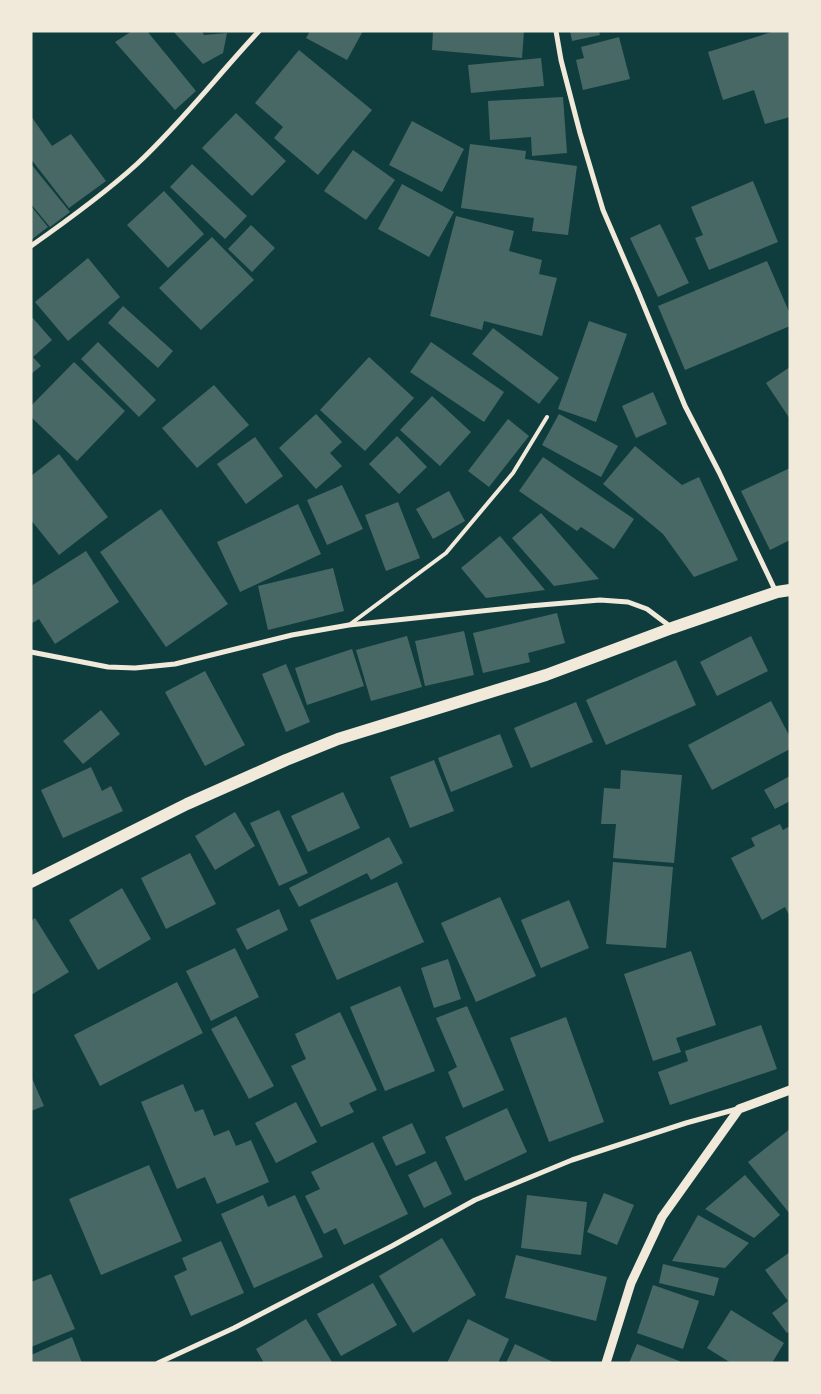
<svg xmlns="http://www.w3.org/2000/svg" width="821" height="1394" viewBox="0 0 821 1394" font-family="Rubik,sans-serif">
	<style>
		.building { fill: #486865 }
		.lines { fill: none; stroke-linecap: round; stroke-linejoin: round }
		.service { stroke: #f1e9da; stroke-width: 4 }
		.minor { stroke: #f1e9da; stroke-width: 5 }
		.tertiary { stroke: #f1e9da; stroke-width: 9 }
		.primary { stroke: #f1e9da; stroke-width: 12 }
	</style>
	<rect width="100%" height="100%" fill="#0f3d3e"/>
	<path class="building" d="M132 31H147L196 91 175 110 115 42Z
		M173 31H202L204 35 227 33 223 53 203 64Z
		M310 31H363L347 60 306 38Z
		M433 31H524L522 58 432 50Z
		M570 31H599L600 35 572 41Z
		M775 31H790V117L765 124 754 90 723 100 708 52Z
		M619 37 630 79 583 90 576 60 584 58 581 47Z
		M299 50 372 110 318 175 274 138 283 127 255 103Z
		M541 58 544 86 471 93 468 65Z
		M563 97 567 153 532 156 531 137 490 140 488 101Z
		M236 113 286 161 252 196 202 148Z
		M31 116 52 146 71 134 106 181 69 208 31 159Z
		M412 121 464 149 442 192 389 165Z
		M470 144 526 151 525 159 577 166 568 235 532 231 534 218 461 208Z
		M353 150 395 180 366 220 324 191Z
		M31 164 70 212 50 227 31 204Z
		M192 164 247 216 225 239 170 187Z
		M753 181 778 242 709 270 695 238 703 235 691 207Z
		M402 184 454 212 429 257 378 229Z
		M164 191 204 234 168 268 127 225Z
		M31 206 48 227 31 240Z
		M456 216 514 231 509 251 542 260 539 274 557 278 542 336 484 321 482 330 430 316Z
		M660 224 689 283 658 297 630 238Z
		M251 225 275 248 252 272 228 249Z
		M212 237 254 280 201 330 159 288Z
		M88 258 120 297 68 341 35 302Z
		M767 261 790 314V326L685 370 658 306Z
		M123 306 173 351 158 368 108 323Z
		M31 316 52 340 33 357 41 366 31 374Z
		M589 321 627 334 596 422 558 409Z
		M493 328 559 378 539 404 472 354Z
		M98 342 156 400 139 417 81 359Z
		M431 342 504 392 484 422 410 372Z
		M369 357 414 398 365 451 320 410Z
		M74 362 125 411 77 461 31 417V406Z
		M790 367V419L766 383Z
		M214 385 249 425 197 468 162 428Z
		M653 392 667 424 636 438 622 406Z
		M432 396 471 432 440 466 400 430Z
		M316 414 342 442 330 453 342 466 316 489 279 448Z
		M559 414 618 446 601 477 542 445Z
		M508 419 529 436 489 487 468 471Z
		M397 436 427 467 399 494 369 464Z
		M255 437 283 476 246 504 217 464Z
		M635 446 682 485 699 477 738 560 694 577 663 534 603 484Z
		M59 454 108 517 59 555 31 520V476Z
		M543 457 634 519 614 549 581 527 577 531 519 491Z
		M790 468V540L770 550 741 491Z
		M342 485 363 529 327 545 307 500Z
		M449 491 465 521 433 539 416 509Z
		M398 502 420 558 386 571 365 515Z
		M298 504 321 554 240 592 217 542Z
		M161 509 228 604 166 647 100 552Z
		M541 513 599 579 554 586 512 538Z
		M500 536 545 590 486 598 461 568Z
		M86 551 119 602 55 644 39 619 31 624V586Z
		M333 568 344 611 268 630 258 586Z
		M557 613 565 643 528 653 530 662 483 673 473 633Z
		M464 631 474 675 425 686 415 641Z
		M407 636 422 687 371 701 356 650Z
		M751 636 768 671 717 696 700 662Z
		M352 649 364 686 307 705 295 668Z
		M676 660 696 705 606 745 586 700Z
		M286 664 310 722 286 732 262 674Z
		M205 671 245 745 205 766 165 692Z
		M771 701 790 737V749L712 790 688 745Z
		M576 702 593 742 531 768 514 728Z
		M101 710 120 734 83 764 63 741Z
		M500 734 513 767 451 792 438 758Z
		M434 760 454 811 410 828 390 777Z
		M91 767 102 791 111 786 123 811 63 838 41 790Z
		M621 770 682 775 674 863 613 858 616 824H601L604 788 620 789Z
		M790 776V801L775 809 764 790Z
		M343 792 360 828 308 852 291 816Z
		M279 810 308 873 279 886 250 823Z
		M235 812 255 846 215 870 195 836Z
		M780 824 783 830 790 826V917L785 907 762 920 731 858 755 846 751 838Z
		M389 837 403 863 371 880 367 873 299 907 289 888Z
		M190 853 216 904 166 929 141 878Z
		M613 862 673 867 666 948 606 944Z
		M397 882 424 942 337 980 310 920Z
		M122 888 151 939 98 970 69 920Z
		M500 897 536 976 476 1002 441 923Z
		M569 900 589 948 541 968 521 920Z
		M279 909 288 930 247 950 236 929Z
		M35 918 69 972 31 995V921Z
		M235 948 259 997 211 1021 186 971Z
		M691 951 716 1025 676 1038 681 1052 653 1061 624 974Z
		M448 959 461 999 434 1008 421 968Z
		M177 982 203 1033 100 1086 74 1035Z
		M400 986 435 1071 385 1091 350 1007Z
		M467 1006 504 1090 463 1108 448 1072 457 1067 436 1018Z
		M340 1012 377 1090 349 1103 354 1112 321 1127 291 1066 306 1059 295 1034Z
		M236 1016 274 1086 249 1099 211 1029Z
		M566 1017 604 1122 549 1142 510 1038Z
		M761 1025 777 1069 670 1105 658 1072 688 1061 685 1051Z
		M31 1076 44 1106 31 1111Z
		M183 1084 195 1112 203 1109 214 1136 229 1130 236 1146 251 1140 269 1182 217 1204 205 1177 177 1189 141 1102Z
		M296 1102 317 1142 276 1163 255 1123Z
		M507 1108 527 1152 465 1181 445 1137Z
		M412 1123 426 1153 396 1166 382 1137Z
		M790 1129V1214L748 1162Z
		M373 1142 408 1214 344 1245 336 1228 324 1234 305 1196 320 1189 311 1172Z
		M436 1161 452 1194 424 1208 408 1175Z
		M149 1165 182 1241 101 1275 69 1199Z
		M745 1175 780 1215 754 1238 705 1209Z
		M604 1193 634 1205 617 1245 587 1232Z
		M263 1195 268 1207 295 1195 323 1257 254 1288 221 1214Z
		M527 1195 587 1202 581 1255 521 1248Z
		M698 1215 749 1243 725 1268 672 1261Z
		M442 1238 476 1295 413 1333 379 1276Z
		M221 1241 244 1293 191 1316 174 1276 187 1270 182 1258Z
		M790 1252V1331L787 1333 772 1313 788 1301 765 1270Z
		M516 1255 607 1277 596 1321 505 1298Z
		M663 1264 719 1278 714 1296 659 1283Z
		M51 1274 75 1329 31 1347V1282Z
		M373 1283 397 1325 341 1356 317 1314Z
		M653 1285 699 1301 683 1349 637 1333Z
		M731 1310 784 1343 772 1363H731L707 1348Z
		M306 1319 332 1362 330 1363H264L256 1349Z
		M468 1319 509 1339 498 1363H447Z
		M72 1337 82 1363H31V1355Z
		M515 1344 555 1363H506Z
		M637 1344 684 1363H629Z"/>
	<g class="lines">
		<path class="service" d="M349 625 446 553 513 473 547 417"/>
		<path class="minor" d="M556 31 561 60 580 133 603 210 637 289 685 406 719 472 776 592
			M31 246C68 220 104 194 137 164 181 123 218 75 259 31
			M31 652 108 667 135 668 175 664 292 635 349 625 529 606 600 600 628 602 647 609 671 627
			M158 1363 234 1328 392 1246 475 1200 572 1160 686 1123 737 1109"/>
		<path class="tertiary" d="M606 1363 631 1283 662 1217 739 1109 790 1090"/>
		<path class="primary" d="M31 882 187 804 286 760 338 739 546 675 672 628 777 592 790 590"/>
	</g>
	<rect width="821" height="1394" fill="none" stroke="#f1e9da" stroke-width="65"/>
</svg>
